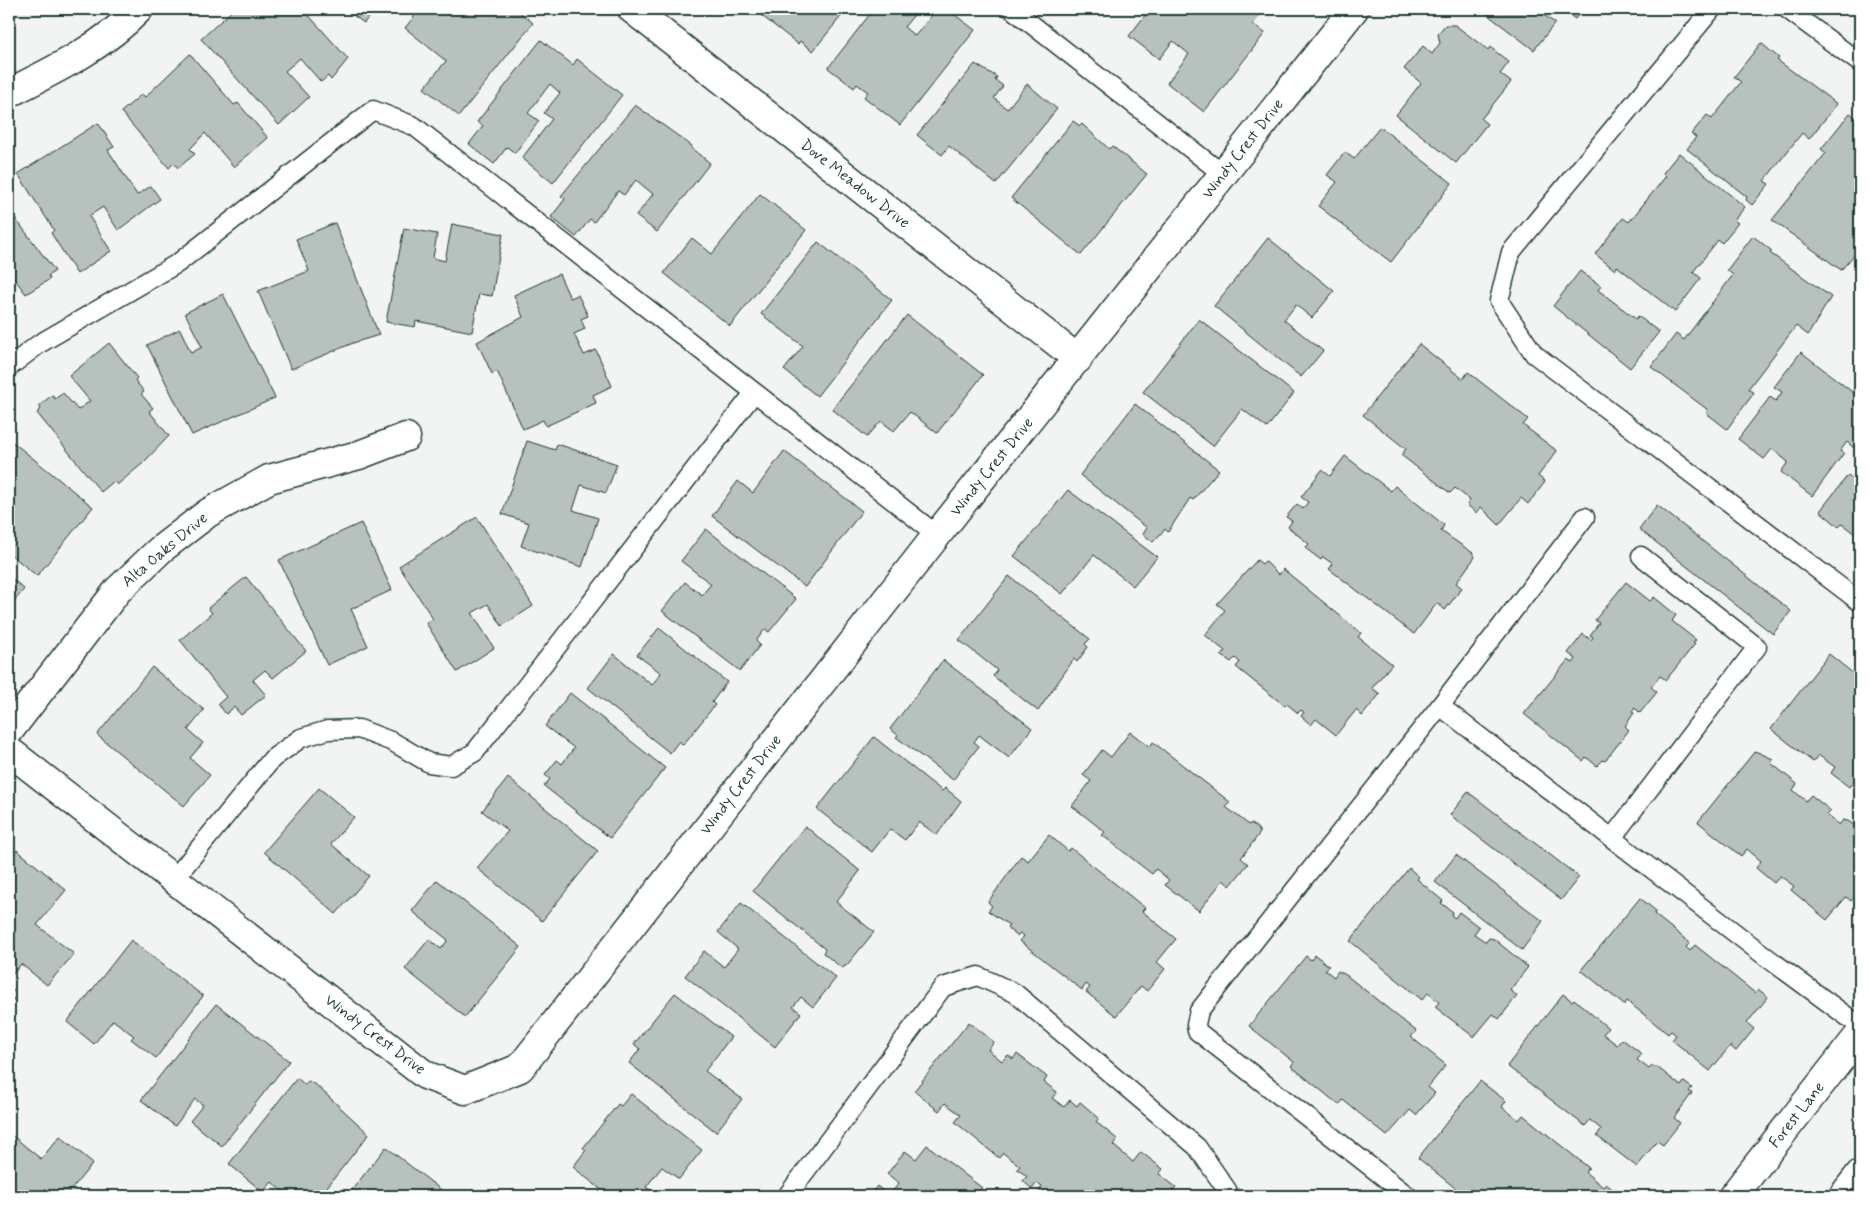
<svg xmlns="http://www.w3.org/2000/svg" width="1869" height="1205" viewBox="0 0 1869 1205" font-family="Mynerve,sans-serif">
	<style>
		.building { fill: #b7c1bd; stroke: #1f3d34 }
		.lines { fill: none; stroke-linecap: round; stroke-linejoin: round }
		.lane-casing { stroke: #1f3d34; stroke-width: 21 }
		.street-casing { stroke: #1f3d34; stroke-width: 31 }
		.secondary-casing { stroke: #1f3d34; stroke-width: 31 }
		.lane { stroke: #fff; stroke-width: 18 }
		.street { stroke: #fff; stroke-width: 28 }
		.secondary { stroke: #fff; stroke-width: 28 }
		.labels { text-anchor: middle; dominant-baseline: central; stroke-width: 5; stroke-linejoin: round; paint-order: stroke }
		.street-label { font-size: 16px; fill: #1f3d34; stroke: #fff }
	</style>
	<rect width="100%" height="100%" fill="#f2f3f3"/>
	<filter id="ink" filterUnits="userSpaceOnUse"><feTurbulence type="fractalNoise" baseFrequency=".02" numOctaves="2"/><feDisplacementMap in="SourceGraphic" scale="10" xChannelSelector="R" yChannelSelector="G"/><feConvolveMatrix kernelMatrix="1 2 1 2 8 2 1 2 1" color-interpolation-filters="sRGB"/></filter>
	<g filter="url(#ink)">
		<path class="building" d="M234 9H303L348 59 331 80 328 76 321 82 300 58 285 71 309 97 279 125 201 39Z
			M345 9H375L364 23Z
			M420 9H516L533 23 459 116 424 88 446 61 405 28Z
			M753 9H847L813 51 800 41 798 44Z
			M874 9H919L904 27 915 36 937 9H947L975 30 900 125 864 97 868 92 857 84 854 88 828 68Z
			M1150 9H1250L1259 16 1253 24 1265 33 1204 112 1167 83 1189 54 1173 41 1159 59 1129 36Z
			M1480 9H1551L1545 16 1555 23 1534 50Z
			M1561 9H1583L1575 19Z
			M1445 25H1455L1488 50 1490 47 1509 62 1500 74 1511 82 1481 119 1487 124 1456 163 1396 115 1421 83 1404 69 1423 46 1432 54 1440 43 1438 34Z
			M541 40 573 65 577 59 622 95 553 183 522 158 552 119 544 113 560 93 550 84 528 113 539 121 515 153 507 147 494 164 469 144 483 126 477 122Z
			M1761 43 1779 58 1777 60 1837 104 1809 139 1802 133 1764 181 1769 184 1752 205 1746 200 1747 197 1687 149 1696 137 1691 134 1707 115 1712 119 1741 82 1734 77Z
			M190 54 234 105 238 103 268 138 234 167 205 133 190 149 195 154 178 168 174 163 169 168 121 112 142 94 145 97Z
			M975 64 997 77 995 80 1003 86 994 98 1007 109 1027 84 1057 109 996 184 949 146 942 155 917 135Z
			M635 105 692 146 691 148 710 163 657 232 636 216 653 194 636 180 624 195 618 191 594 222 590 219 576 237 551 217 565 199 561 196Z
			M1850 113 1860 121V248L1841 270 1772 220 1826 153 1821 149Z
			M1073 121 1080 126 1082 124 1109 149 1112 146 1147 174 1081 255 1011 198Z
			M98 123 114 147 108 150 137 195 151 186 160 199 118 230 103 207 89 216 111 251 77 274 51 233 54 230 18 174Z
			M1380 127 1452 183 1391 262 1318 206 1337 182 1327 175 1345 152 1354 159Z
			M1679 153 1745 207 1734 220 1738 223 1722 243 1718 240 1693 272 1701 278 1675 312 1617 266 1615 270 1595 254 1623 218 1629 222 1666 176 1663 173Z
			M760 194 806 230 730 326 664 273 692 238 712 254Z
			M9 210 55 271 48 276 50 279 26 294 13 277 9 280Z
			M335 223 379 335 353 343 291 369 258 291 309 271 296 239Z
			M452 224 503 234 492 296 479 294 472 332 416 321 415 327 386 322 404 228 437 234 433 258 445 261Z
			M1753 236 1772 251 1770 253 1831 297 1808 335 1796 326 1748 389 1754 393 1727 429 1706 413 1708 410 1651 367 1676 334 1684 340 1733 275 1727 270Z
			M1268 238 1334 291 1312 318 1296 305 1284 320 1323 351 1301 377 1214 306Z
			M818 242 892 300 817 396 784 370 803 346 761 314Z
			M1580 271 1601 286 1598 290 1636 319 1638 316 1659 332 1630 368 1553 306Z
			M559 274 570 298 578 295 588 316 581 319 585 329 574 334 584 355 596 350 612 386 593 395 596 403 546 426 543 420 523 429 497 371 492 374 477 342 523 317 514 295Z
			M223 294 275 398 192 435 147 345 180 329 191 353 202 347 185 313Z
			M9 299 15 307 9 311Z
			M907 315 983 375 937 433 910 412 894 431 881 421 867 437 832 409Z
			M1199 319 1294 393 1267 428 1242 409 1213 446 1143 392Z
			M109 343 137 378 135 380 144 392 141 394 153 408 149 411 169 436 142 464 117 485 114 481 101 492 37 413 41 409 39 406 52 395 55 399 63 393 78 410 90 401 69 376Z
			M1419 344 1463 379 1468 372 1528 419 1523 425 1557 451 1538 476 1545 482 1528 504 1521 498 1499 525 1481 507 1477 513 1467 505 1470 500 1455 488 1450 493 1401 455 1406 449 1363 415Z
			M1801 352 1860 398V440L1854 448 1847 442 1840 451 1844 453 1812 496 1781 472 1788 462 1772 449 1764 459 1738 439 1770 397 1776 401 1782 392 1774 387Z
			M1135 404 1219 470 1193 500 1190 498 1168 532 1165 529 1153 542 1143 534 1147 528 1080 475Z
			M9 439 93 507 37 576 9 553Z
			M527 441 555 450 557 444 617 464 606 493 581 485 573 510 598 518 582 567 521 546 529 523 502 514Z
			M784 451 862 511 805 587 712 516 738 481 753 493Z
			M1345 456 1391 491 1395 486 1444 525 1441 531 1473 553 1475 557 1456 583 1462 588 1445 610 1437 603 1414 634 1329 569 1333 564 1323 557 1321 560 1305 548 1309 544 1288 527 1292 521 1286 517 1297 504 1303 509 1308 502 1301 497 1322 470 1330 476Z
			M1848 475 1855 481 1860 475V538L1842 524 1839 527 1820 511Z
			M1068 490 1157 557 1133 586 1094 555 1062 594 1014 556Z
			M1657 505 1791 611 1773 634 1639 529Z
			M477 517 533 606 502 626 488 604 472 613 494 648 457 672 426 623 433 619 399 566Z
			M361 523 392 590 351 609 368 646 327 665 279 560Z
			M706 529 796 599 769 632 765 629 756 641 760 645 740 671 662 611 685 582 702 595 711 584 681 561Z
			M1257 560 1262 564 1265 561 1279 575 1283 569 1361 633 1358 637 1392 664 1372 688 1380 694 1362 716 1356 710 1336 735 1316 719 1311 725 1301 716 1304 712 1301 710 1298 713 1287 704 1285 706 1236 667 1240 662 1235 658 1231 662 1221 655 1225 651 1205 635 1225 610 1217 604Z
			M9 576 24 589 9 608Z
			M1009 576 1090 639 1085 644 1088 647 1077 662 1074 659 1038 711 993 676 997 670 959 640Z
			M246 577 306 651 273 678 265 670 253 680 266 695 241 715 234 707 226 714 218 704 226 697 180 640 212 613 208 608Z
			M1626 582 1650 601 1654 597 1676 615 1672 621 1696 640 1693 643 1695 644 1666 680 1660 676 1651 687 1657 692 1640 713 1635 708 1632 712 1634 713 1625 726 1629 730 1605 761 1603 760 1597 766 1586 757 1583 761 1524 714 1568 660 1573 663 1576 659 1568 653 1583 634 1591 640 1593 637 1590 635 1599 623 1595 620Z
			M659 628 727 682 712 702 715 705 683 745 679 741 670 753 588 688 614 654 652 685 661 673 637 655Z
			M1829 654 1860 679V786L1854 781 1849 787 1831 773 1835 767 1818 755 1813 762 1771 729Z
			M943 660 1032 728 1009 758 979 735 974 742 979 746 953 780 896 737 898 735 890 729Z
			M152 667 204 710 188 730 203 743 190 758 210 775 184 806 97 735Z
			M570 693 665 768 610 838 544 786 550 779 545 775 557 760 562 764 574 748 545 726Z
			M1130 732 1150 747 1153 742 1230 802 1226 807 1249 825 1251 823 1258 829 1260 833 1241 858 1248 864 1230 886 1223 880 1199 911 1165 885 1169 880 1156 869 1152 874 1102 835 1105 832 1072 806 1091 781 1083 775 1102 750 1111 757Z
			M874 737 942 791 945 788 961 801 937 835 919 822 905 840 890 829 872 852 817 809Z
			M1755 751 1773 759 1771 763 1797 784 1793 790 1806 801 1811 795 1831 811 1827 815 1839 825 1843 820 1848 821 1860 829V891L1851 901 1846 897 1827 920 1791 890 1794 886 1780 876 1774 883 1756 868 1761 861 1747 849 1741 856 1698 822Z
			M508 778 598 851 542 921 477 868 508 831 482 811Z
			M319 788 354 817 331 844 369 876 336 914 264 852Z
			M1468 792 1579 877 1561 900 1450 815Z
			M805 826 860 871 836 902 874 932 847 965 842 968 823 953 825 949 753 891Z
			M1049 835 1068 851 1071 848 1145 908 1142 911 1176 939 1157 962 1165 969 1147 991 1141 986 1116 1016 1086 992 1090 987 1086 984 1082 990 1020 941 1024 936 1020 933 1017 936 1007 928 1009 925 988 911 992 906 988 902 1021 856 1028 861Z
			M17 850 66 890 37 925 74 954 47 985 21 964 14 973 9 969V860Z
			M1456 855 1543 921 1522 950 1435 882Z
			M1409 868 1419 877 1417 879 1443 901 1441 903 1453 912 1451 915 1455 918 1459 912 1479 927 1474 934 1486 942 1489 938 1494 939 1528 967 1510 990 1517 996 1499 1019 1493 1014 1474 1037 1435 1007 1439 1002 1428 993 1422 1000 1350 941Z
			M437 880 521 947 465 1017 405 969 429 939 441 949 448 940 412 911Z
			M1640 898 1656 911 1654 914 1690 943 1686 947 1690 951 1695 945 1755 993 1758 989 1768 997 1747 1023 1754 1029 1736 1051 1730 1046 1710 1071 1672 1040 1676 1035 1671 1031 1668 1034 1627 1001 1624 1005 1581 970Z
			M741 903 836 978 813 1007 801 997 793 1007 801 1013 775 1047 685 976 704 951 724 967 738 949 718 932Z
			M131 940 203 996 156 1058 131 1039 134 1036 113 1020 94 1044 67 1022Z
			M1315 955 1329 966 1325 970 1334 977 1338 971 1346 975 1416 1031 1411 1037 1446 1065 1428 1087 1435 1093 1416 1115 1410 1110 1387 1136 1343 1100 1339 1105 1291 1066 1294 1062 1249 1026 1306 956 1311 960Z
			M9 986 14 990 10 996 14 999 9 1006Z
			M675 993 731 1037 705 1071 742 1099 716 1132 629 1063 640 1049 634 1044Z
			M1563 994 1572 1001 1574 999 1608 1028 1603 1034 1617 1045 1622 1039 1642 1054 1637 1060 1649 1069 1652 1066 1657 1067 1681 1086 1684 1082 1692 1088 1689 1091 1692 1093 1674 1118 1680 1123 1663 1145 1657 1141 1637 1167 1597 1136 1601 1129 1590 1120 1585 1126 1507 1066Z
			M216 1004 289 1061 222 1146 190 1121 203 1105 195 1099 175 1126 141 1100Z
			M969 1022 994 1042 988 1050 1002 1061 1008 1055 1013 1059 1017 1054 1047 1077 1044 1082 1057 1092 1052 1098 1064 1107 1070 1100 1077 1106 1080 1102 1099 1118 1096 1122 1117 1139 1113 1145 1133 1162 1141 1152 1163 1169 1159 1174 1176 1187 1168 1196H1045L1039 1191 1042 1187 1037 1183 1032 1189 1023 1181 1027 1176 1017 1169 1020 1166 1003 1153 999 1158 955 1122 961 1115 945 1103 939 1111 914 1091Z
			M297 1078 305 1085 308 1081 316 1085 369 1134 320 1196H287L272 1182 263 1192 229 1164Z
			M1480 1081 1506 1101 1502 1107 1519 1120 1523 1115 1589 1168 1585 1172 1603 1187 1606 1184 1616 1192 1613 1196H1465L1418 1158Z
			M631 1094 702 1150 679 1179 662 1167 646 1187 656 1194 654 1196H609L573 1167 586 1150 583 1148 618 1104 621 1106Z
			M9 1133 41 1159 60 1136 93 1163 66 1196H9Z
			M927 1145 982 1188 975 1196H869L877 1186 889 1196 899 1183 887 1174 905 1151 916 1159Z
			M386 1147 449 1196H347Z
			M571 1193 572 1196H554Z"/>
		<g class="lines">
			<defs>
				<path id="lane" d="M1012 9 1224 175
					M1712 9 1511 252 1499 301 1534 354 1860 602
					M1787 9 1860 63
					M9 367 39 344 178 263 373 110 414 126 937 535
					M1440 706 1585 517
					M1612 838 1757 647 1641 556
					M174 879 272 759 301 738 328 730 359 729 393 742 429 763 451 766 475 752 754 393
					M787 1196 943 987 978 976 1015 993 1197 1147 1227 1190 1223 1196
					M1408 1196 1197 1031 1196 1024 1199 1011 1440 706 1765 956 1860 1026"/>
				<path id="street" d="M632 9 1078 359
					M9 93C55 70 104 46 139 9
					M9 731 118 590 160 550 208 513 269 479 359 455 406 437
					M9 751 425 1075 465 1090 520 1068 937 535 1354 9"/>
				<path id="secondary" d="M1733 1196 1860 1034
					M1843 1196 1860 1174"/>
			</defs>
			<use href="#lane" class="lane-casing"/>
			<use href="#street" class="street-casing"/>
			<use href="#secondary" class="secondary-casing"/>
			<use href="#lane" class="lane"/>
			<use href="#street" class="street"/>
			<use href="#secondary" class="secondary"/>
		</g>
	</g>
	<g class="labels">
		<g class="street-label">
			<text transform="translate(1243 149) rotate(-52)">Windy Crest Drive</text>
			<text transform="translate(855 184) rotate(38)">Dove Meadow Drive</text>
			<text transform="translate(992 467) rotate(-51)">Windy Crest Drive</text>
			<text transform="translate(165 550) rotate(-40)">Alta Oaks Drive</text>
			<text transform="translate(741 785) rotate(-52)">Windy Crest Drive</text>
			<text transform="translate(375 1035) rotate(37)">Windy Crest Drive</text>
			<text transform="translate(1797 1115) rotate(-52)">Forest Lane</text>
		</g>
	</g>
	<rect width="1869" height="1205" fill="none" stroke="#fff" stroke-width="30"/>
	<rect x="15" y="15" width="1839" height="1175" fill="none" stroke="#1f3d34" stroke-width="2" filter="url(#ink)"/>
</svg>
